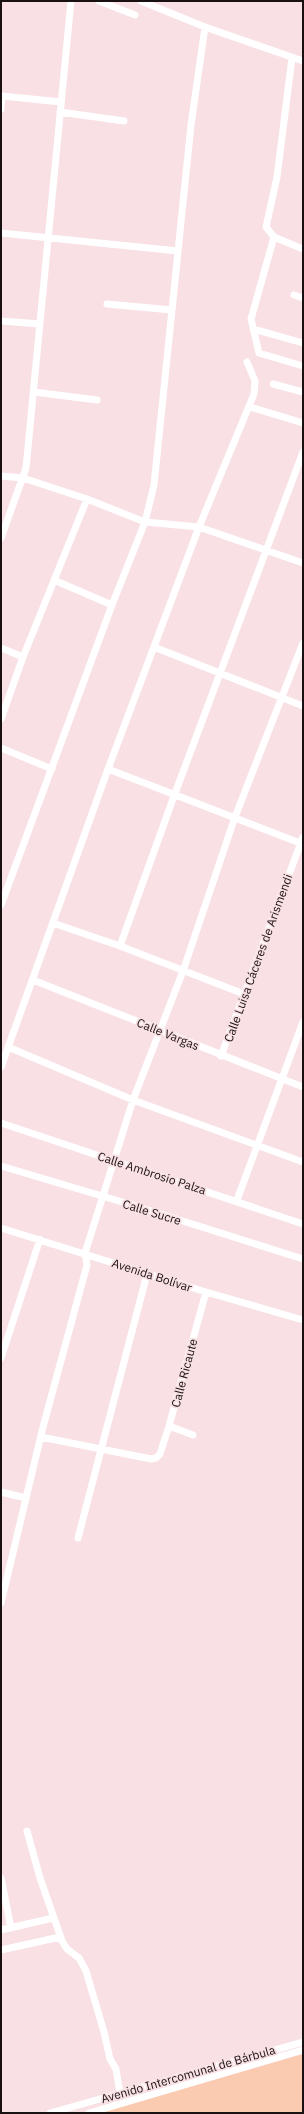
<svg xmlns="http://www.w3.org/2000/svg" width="304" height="2114" viewBox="0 0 304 2114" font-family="'IBM Plex Sans',sans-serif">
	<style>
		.green { fill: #facbb0 }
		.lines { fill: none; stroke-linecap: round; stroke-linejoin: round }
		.street { stroke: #fff; stroke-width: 7 }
		.labels { text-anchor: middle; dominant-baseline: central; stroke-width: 3.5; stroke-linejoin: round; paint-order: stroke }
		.street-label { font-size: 12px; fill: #191012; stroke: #f8e0e4 }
	</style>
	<rect width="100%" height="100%" fill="#f8e0e4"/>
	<path class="green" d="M303 2054V2113H99Z"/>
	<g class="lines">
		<path class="street" d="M99 1 135 15
			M141 1 205 27 303 61
			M292 58 277 177 266 227 274 237 303 249
			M1 109 2 96 61 102
			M60 112 124 121
			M1 233 178 251
			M274 237 251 319 259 353 303 366
			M294 295 303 298
			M107 304 172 310
			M1 321 40 324
			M254 329 303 343
			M273 384 303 392
			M34 392 97 400
			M250 407 303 423
			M1 476 23 478 87 499 145 522 199 527 303 563
			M1 538 26 468 71 1
			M54 580 112 605
			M154 647 303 706
			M1 648 23 657
			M1 719 23 657 87 499
			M1 748 52 769
			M108 769 300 843
			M1 905 112 605 145 522 154 485 191 125 205 27
			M53 923 120 946 244 994
			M120 946 174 796 303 452
			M33 980 303 1087
			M8 1047 133 1100 303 1162
			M221 1056 303 837
			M1 1067 108 769 199 527 254 394 255 381 247 362
			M1 1123 303 1224
			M1 1166 129 1204 303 1259
			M237 1200 303 1022
			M1 1228 206 1292 303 1320
			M1 1358 40 1239
			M169 1426 193 1435
			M41 1437 151 1459 156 1458 160 1454 169 1426 206 1292
			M1 1492 26 1498
			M78 1538 147 1274
			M1 1603 43 1427 87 1265 85 1253 133 1100 183 971 235 817 303 643
			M27 1831 40 1878 62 1941 67 1949 79 1958 86 1971 104 2032 110 2059 116 2069 120 2093
			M1 1878 11 1928
			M1 1930 53 1918
			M1 1950 60 1937
			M50 2113 303 2042
			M89 2113 303 2050"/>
	</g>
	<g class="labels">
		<g class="street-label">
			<text transform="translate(258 958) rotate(-70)">Calle Luisa Cáceres de Arismendi</text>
			<text transform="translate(168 1034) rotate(22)">Calle Vargas</text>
			<text transform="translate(152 1173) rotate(18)">Calle Ambrosio Palza</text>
			<text transform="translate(152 1212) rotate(17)">Calle Sucre</text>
			<text transform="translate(152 1275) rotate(18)">Avenida Bolívar</text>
			<text transform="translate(184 1373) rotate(-75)">Calle Ricaute</text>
			<text transform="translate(188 2074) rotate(-16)">Avenido Intercomunal de Bárbula</text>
		</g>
	</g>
	<rect width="304" height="2114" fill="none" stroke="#191012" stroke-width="4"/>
</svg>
